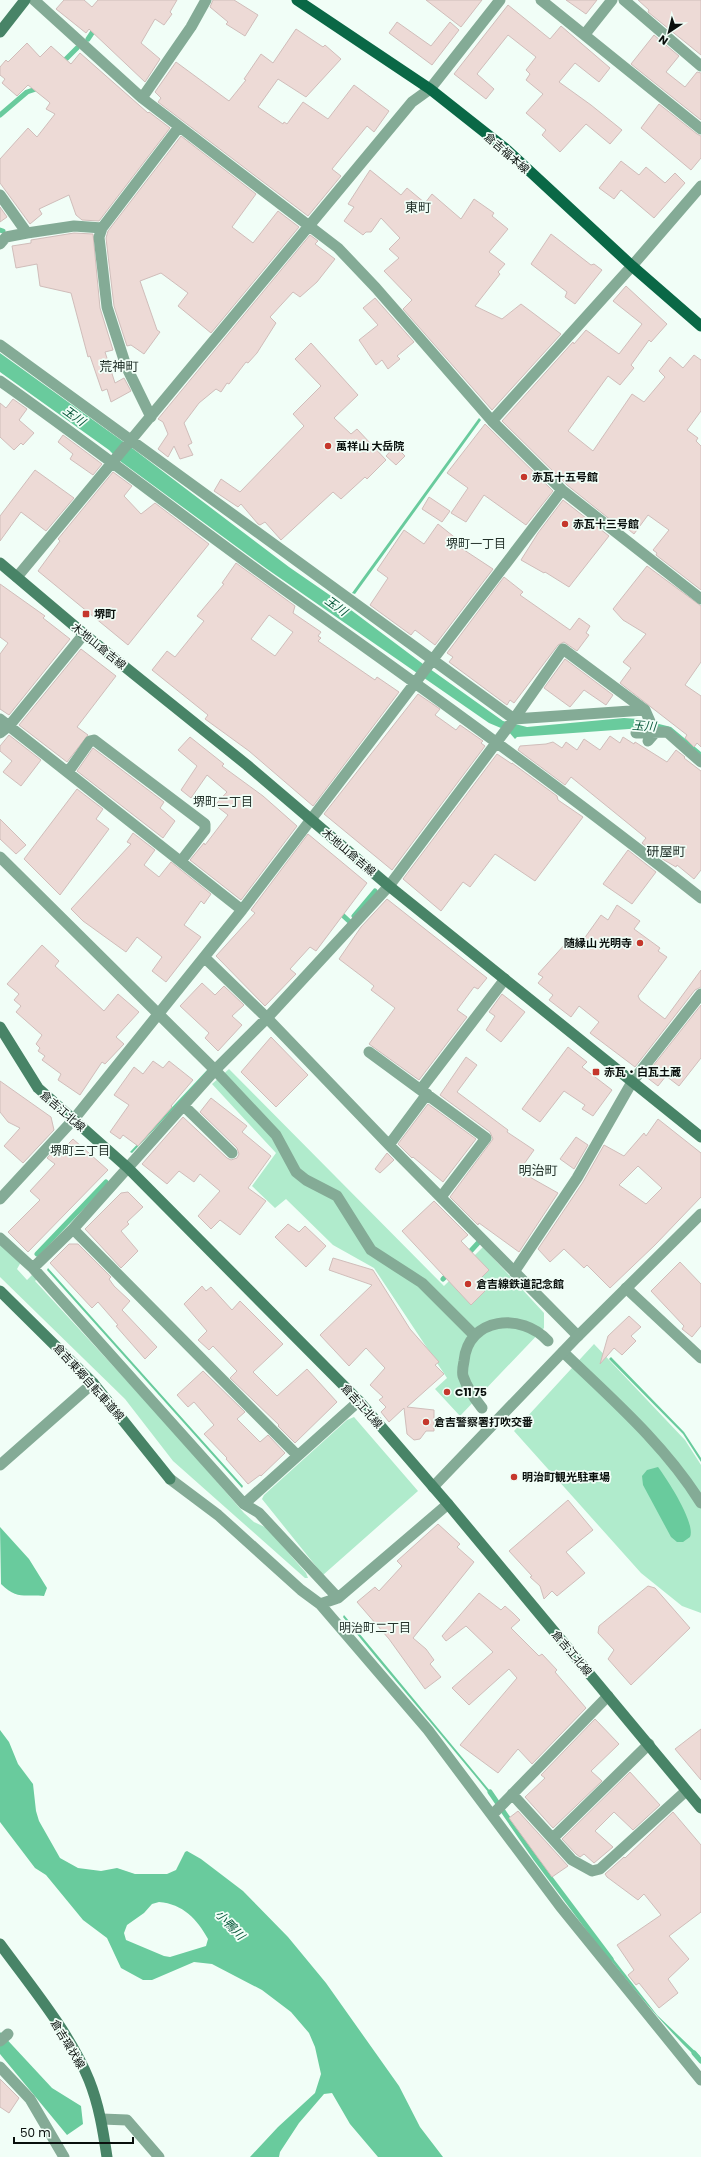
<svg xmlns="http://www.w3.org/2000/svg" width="701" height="2157" viewBox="0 0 701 2157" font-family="Poppins,'Noto Sans JP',sans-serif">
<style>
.green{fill:#b0ebcc}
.water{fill:#69cb9d;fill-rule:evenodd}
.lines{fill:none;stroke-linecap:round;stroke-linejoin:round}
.stream{stroke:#69cb9d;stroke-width:5}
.building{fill:#eddad6;stroke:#d0bdba;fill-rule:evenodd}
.pedestrian{stroke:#84ab96;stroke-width:11}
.minor{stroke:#84ab96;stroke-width:11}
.tertiary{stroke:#84ab96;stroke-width:11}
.secondary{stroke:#488467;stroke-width:11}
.primary{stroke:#0a6846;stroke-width:11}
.poi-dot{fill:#c5372c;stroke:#f1fef7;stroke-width:1.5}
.labels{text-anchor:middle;stroke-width:3.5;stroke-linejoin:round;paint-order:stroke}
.street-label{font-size:11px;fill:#090f0c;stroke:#f1fef7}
.poi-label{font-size:11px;font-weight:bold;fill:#090f0c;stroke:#f1fef7;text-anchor:start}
.water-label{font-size:12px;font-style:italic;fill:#09593c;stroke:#f1fef7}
.neighbourhood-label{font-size:12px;fill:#23312a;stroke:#f1fef7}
.quarter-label{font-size:13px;fill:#23312a;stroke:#f1fef7}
</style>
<rect width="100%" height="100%" fill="#f1fef7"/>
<path class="green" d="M229,1069L444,1286L483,1247L544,1313V1328L460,1416L435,1389L447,1378L374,1268L333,1245L286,1199L275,1208L252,1186L276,1153L212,1084Z
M0,1243L21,1262L17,1269L27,1280L32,1275L37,1279L35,1281L173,1431L244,1513L254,1522L267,1528L306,1573L308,1578H305L173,1461L125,1399L0,1277Z
M594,1344L685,1440L701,1465V1613L682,1606L641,1573L514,1431Z
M354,1417L418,1491L323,1575L262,1499L264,1495L347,1420Z"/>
<path class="water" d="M0,353L132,448L289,567L347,607L423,664L503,721L527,727L624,718L639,719L671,727L701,752V756L668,729L643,728L517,737L515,739L508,731L489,723L267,569L120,461L109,450L0,372Z
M479,418L481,420L355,594L352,593Z
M208,1069L209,1071L132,1153L130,1152Z
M48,1268L243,1486L242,1488L47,1270Z
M611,1357L684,1432L701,1458V1462L683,1434L609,1359Z
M658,1467C667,1479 696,1523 690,1537L683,1542H677L671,1537L643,1485L642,1476L647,1470Z
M0,1527L29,1559L47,1588L44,1596C24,1594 17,1600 1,1584Z
M344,1615L495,1797L493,1798C444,1737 392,1678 343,1617Z
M0,1730L9,1742L18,1764L33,1784L36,1811L39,1821L60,1858L78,1868L101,1871L117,1868L135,1874H167L176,1870L185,1852L187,1851L201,1859L243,1891L288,1937L326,1983L399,2086L420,2127L443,2157H378L350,2124L332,2093L324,2094L299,2123L280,2152L279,2157H250L278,2127L315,2093L321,2074L315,2047L309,2033L291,2012L262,1990L212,1964L194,1962L152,1980H143L121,1968L107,1938L83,1920L46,1875L35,1868L0,1822ZM159,1902C183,1904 197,1919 208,1939L206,1946L170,1957L164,1956L126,1940L124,1933L127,1925L144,1913L152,1904Z
M608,1952L657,2015L700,2056L696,2057C663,2025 634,1990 606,1954Z
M0,2032L52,2088L81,2106L83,2124L67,2135L0,2054Z"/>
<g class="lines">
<path class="stream" d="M88,39L96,27
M62,63L77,48
M0,115L27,92L39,88
M0,230L3,231
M338,911L350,922
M354,916L375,891
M37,1254L106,1182
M467,1255L478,1243
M443,1279L450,1272
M490,1792L536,1859L611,1959
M694,2053L701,2061"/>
</g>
<path class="building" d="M64,0H84L92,7L98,0H177L170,12L172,14L164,25L155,19L141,43L160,59L145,82L89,29L86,33L56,9Z
M213,0H234L258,15L245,36L226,24L228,22L210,7Z
M426,0H482L461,27Z
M566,0H597L586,14Z
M638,0H701V55L648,12L649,10Z
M508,5L550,39L561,26L610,68L599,82L575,63L559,82L591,105L622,130L610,144L586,124L560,152L542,135L546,130L526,113L543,94L526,80L530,74L526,70L536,57L508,35L477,74L494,89L486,99L454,74Z
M397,22L431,46L450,22L459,30L432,65L389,33Z
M296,29L323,47L325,45L341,59L306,97L278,79L258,107L283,124L284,122L287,124L303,102L328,119L354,85L389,111L374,132L367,126L354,142L332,169L341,176L308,216L158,102L161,98L155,92L176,62L229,101L246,80L244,79L261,54L273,63Z
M654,35L679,56L666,72L685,87L697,72L701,73V120L631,64Z
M27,43L40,57L51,46L71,64L80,53L148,113L149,112L170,128L99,221L82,220L76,215L69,195L39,209L42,214L30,224L0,183V159L28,128L37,137L55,114L46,109L50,103L48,101L28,85L17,96L2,83L5,79L0,75V67L6,60L8,62Z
M659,104L697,134L701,136V158L691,170L641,128Z
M181,136L256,194L232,227L253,243L278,211L299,227L211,333L178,306L188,293L161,273L140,281L157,330L160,332L144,354L131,345L127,346L114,306L106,238L108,231Z
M621,161L639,175L646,167L665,183L675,173L685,183L654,218L621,190L614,199L599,188Z
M370,170L401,195L407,188L425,203L432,194L461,219L474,199L494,213L492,216L508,229L489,252L505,264L498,272L500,274L475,306L502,319L521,304L561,334L492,410L403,309L412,300L384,271L399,258L389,249L400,238L381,218L371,232H366L363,235L344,221L354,207L348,204Z
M0,207L7,217L0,222Z
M74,233L93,234L100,308L113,350L105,352L115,383L124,378L131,391L111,402L107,389L102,391L90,356L88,357L71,293L40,286L37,264L16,268L12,246L31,243V240Z
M551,234L591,265L594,264L602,270L575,304L565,297L567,292L531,264Z
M310,235L318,241L315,244L335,259L317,282L300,297L293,292L270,317L276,323L257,353L248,363L246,362L229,384L227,383L221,392L216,389L199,403L184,423L192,443L188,445L193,455L180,459L174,446L168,457L158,449L168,434L163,422L158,419Z
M626,286L667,324L651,342L649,340L631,365L634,368L620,385L608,376L568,431L593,451L632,394L644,402L665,377L659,371L670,357L683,368L694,355L701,360V411L687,430L698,438L696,441L701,446V590L656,555L657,553L653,550L669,530L648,515L634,534L619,522L617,525L567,485L502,421L573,342L574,344L586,330L619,354L642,324L613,301Z
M375,298L414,342L397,356L400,359L388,369L382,360L376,365L359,340L378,325L363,308Z
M311,343L358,395L334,418L351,434L357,429L386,460L367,479L365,477L341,499L333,492L281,540L265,522L260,525L258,524L241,504L238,507L214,491L221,479L240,492L304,426L293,414L321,386L295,359Z
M13,399L27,409L19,420L34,433L23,445L21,443L14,450L0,437V403L6,408Z
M485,424L553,491L526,525L484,495L466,522L451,513L468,488L447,473Z
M63,435L102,464L93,475L70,459L73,454L58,442Z
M395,446L405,456L396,465L386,456Z
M35,470L74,498L46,531L21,512L0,541V516Z
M113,472L132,486L124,496L141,514L155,503L209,544L128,645L38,571L60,541L58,539Z
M429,497L450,511L442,522L422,509Z
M563,500L609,536L569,587L545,572L544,573L521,560L538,533Z
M438,524L458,540L455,544L493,569L435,645L415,630L411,635L370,605L388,578L377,570L404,530L424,544Z
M236,563L295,606L293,613L321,632L318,636L321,638L318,641L375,680L377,677L399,692L313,806L249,751L205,719L208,715L152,670L167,651L175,657L204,621L197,616L224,584L222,583ZM269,615L293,632L275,656L251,639Z
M647,566L701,606V662L685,685L701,696V747L697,743L694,747L685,738L687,735L620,683L631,668L623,662L646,634L623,620L613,609Z
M504,577L523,592L520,595L570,630L579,618L590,626L586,633L589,635L577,651L564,642L558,645L514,703L510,700L507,705L449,662L453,657L447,653Z
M0,584L45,616L43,618L70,639L9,715L0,709V654L8,643L0,637Z
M81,649L116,676L77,727L88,735L67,762L19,725Z
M565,659L613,695L606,705L584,690L570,707L544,688Z
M418,694L440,709L435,715L456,730L460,725L483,741L481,743L485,746L392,870L324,814Z
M9,735L41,760L21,786L3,772L12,761L0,751V746Z
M610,736L620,743L623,737L634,744L635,742L667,762L676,750L685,757L684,758L701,771V870L694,879L677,865L676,867L664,860L642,843L646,838L571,777L565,785L518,750L520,746L546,744L553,742L562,748L566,742L577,750L584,739L600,750Z
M190,737L224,764L222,766L263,796L297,826L241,900L190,860L204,843L205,845L228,815L215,805L227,792L207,775L191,798L181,790L197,766L178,750Z
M93,748L164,802L160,808L175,821L163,838L77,771Z
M497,754L512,764V763L557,796L558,800L583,817L535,881L495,854L470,887L463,882L441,911L403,879Z
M77,789L103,809L96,819L109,829L60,895L24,859Z
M0,819L26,845L16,854L0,839Z
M133,833L155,850L144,865L159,877L171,862L211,894L204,904L201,901L184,925L201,937L166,982L152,971L162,957L137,937L126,952L83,921L71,909L131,844L127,842Z
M308,834L367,883L316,951L310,947L290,969L296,974L265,1006L216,956L255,913L251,910Z
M628,850L656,872L632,904L603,884Z
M387,899L487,978L478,989L474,987L457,1010L467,1017L419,1080L369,1044L395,1008L371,990L374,986L368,981L339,959L361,927Z
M617,905L640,921L634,929L660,948L658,951L667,957L638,996L640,1000L665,1019L701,970V987L695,990L635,1067L590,1033L599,1022L579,1006L571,1017L549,1000L553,995L538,983L543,977L538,974L566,943L576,950L601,915L608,920Z
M42,945L59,961L55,966L104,1011L118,994L139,1012L116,1037L124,1044L105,1064L102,1062L80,1095L58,1080L61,1074L42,1060L45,1056L38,1051L40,1048L36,1044L42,1035L16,1012L21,1006L14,1000L19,994L7,984Z
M202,983L215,995L224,986L244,1005L232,1016L242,1025L218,1051L205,1038L209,1033L180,1006Z
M502,994L525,1012L501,1042L486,1030L495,1016L489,1012Z
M701,1005V1058L679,1086L666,1076L658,1086L645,1076Z
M271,1037L308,1075L276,1107L241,1072Z
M568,1047L587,1062L582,1067L612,1090L593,1116L582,1109L585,1105L564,1091L540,1122L522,1109Z
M466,1057L477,1065L457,1092L508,1130L507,1132L534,1150L519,1171L558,1193L519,1252L479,1223L478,1225L450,1197L493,1139L490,1132L440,1095Z
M153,1061L163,1068L169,1061L193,1080L171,1106L172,1107L138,1146L123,1135L120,1139L110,1132L129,1105L114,1095L134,1067L143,1074Z
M0,1081L51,1117L54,1130L23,1163L4,1146L20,1128L8,1122L0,1112Z
M211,1098L247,1126L242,1132L271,1156L248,1188L266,1201L240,1235L220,1220L211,1229L198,1216L220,1191L200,1174L194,1182L179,1171L167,1184L142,1164L183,1117L227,1158L231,1160L237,1158L239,1154L237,1148L200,1112Z
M428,1104L476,1139L443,1182L413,1157L412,1158L398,1144Z
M658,1119L701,1153V1197L655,1245L610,1288L587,1265L584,1268L564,1249L550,1262L538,1249L583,1182L604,1145L624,1156L644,1133L646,1136ZM638,1166L662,1188L646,1204L619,1185Z
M576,1137L588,1145L574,1169L560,1159Z
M73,1139L108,1170L28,1252L8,1232L40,1200L30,1191L55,1164L47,1158L59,1145L61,1151Z
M387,1153L394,1160L380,1173L375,1169Z
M128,1192L143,1207L127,1222L129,1224L121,1231L138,1251L121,1268L85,1229L121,1193Z
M434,1201L468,1235L461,1241L489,1270L477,1282L485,1291L471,1305L402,1231Z
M288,1224L299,1232L305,1226L326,1246L306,1267L275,1237Z
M69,1244H78L111,1277L109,1279L114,1286L130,1301L122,1310L157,1347L145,1359L116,1326L118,1325L98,1302L92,1308L50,1263Z
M333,1258L373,1270L410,1329L439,1362L435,1365L444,1374L407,1407L434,1410V1431H426L420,1439L414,1440L407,1434L404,1408L389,1422L381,1412L386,1407L379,1400L383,1397L370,1385L385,1368L366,1348L349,1366L320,1335L372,1285L329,1270Z
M680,1262L701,1284V1326L692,1337L682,1329L684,1326L651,1291Z
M202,1286L206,1291L211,1287L232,1310L240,1301L283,1344L253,1372L277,1396L307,1369L337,1402L295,1443L278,1426L279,1425L230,1378L237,1371L213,1346L209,1350L198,1340L207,1331L184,1304Z
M629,1316L641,1327L631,1336L636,1341L622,1355L614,1348L600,1364L608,1336Z
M203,1371L245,1412L237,1419L260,1442L268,1435L285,1453L261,1476L260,1475L248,1484L226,1459L227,1458L204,1434L214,1425L194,1402L188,1407L177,1395Z
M568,1500L593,1530L566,1552L585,1573L557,1596L552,1591L544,1599L540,1586L530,1577L532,1576L509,1551Z
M438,1524L460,1544L457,1547L474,1562L413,1638L426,1649L434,1660L430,1664L441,1677L425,1689L389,1639L357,1602L375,1587L379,1591L402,1566L397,1561Z
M648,1586L655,1588L690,1628L631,1685L608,1659L614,1650L598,1633L599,1626Z
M479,1593L501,1610L505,1606L514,1614L520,1620L511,1628L539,1656L542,1654L557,1670L555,1672L586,1708L532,1764L518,1749L498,1773L460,1745L517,1678L509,1669L469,1705L452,1688L493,1652L466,1626L446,1641L442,1636Z
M595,1719L619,1744L591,1771L602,1781L553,1828L525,1797L545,1778L541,1775Z
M701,1729V1780L675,1749Z
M630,1772L660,1805L633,1830L614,1812L595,1831L613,1847L594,1863L584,1854L580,1857L576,1854L562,1839Z
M518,1811L568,1866L552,1877L509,1818Z
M673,1812L701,1845V1912L669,1936L689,1959L668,1979L678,1993L659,2008L639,1983L636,1985L628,1975L634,1970L617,1945L661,1915L644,1894L638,1900L607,1877L605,1874L624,1857L625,1858Z
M0,2079L19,2098L9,2113L0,2107Z"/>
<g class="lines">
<path class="pedestrian" d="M0,857L215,1070L276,1135L296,1172L306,1180L337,1196L371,1250L422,1283L474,1335
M563,1352C612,1399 665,1445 701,1503
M482,1408C474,1398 467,1388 463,1376C462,1372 463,1366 464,1361C468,1317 522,1312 548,1341"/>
<path class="minor" d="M34,0L142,98L338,248L376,288L492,421L562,490L701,599
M541,0L701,129
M624,0L701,66
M585,34L612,0
M142,98L191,27L206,0
M0,195L27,233
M0,244L6,237L27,233L74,226L102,228
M0,345L514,719L645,710
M0,381C98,450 192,524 289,593C429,692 567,792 701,898
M151,417L126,366L107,307L99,237L102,228L179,127
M492,421L632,266L701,186
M17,577L412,102L430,89L500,0
M0,719L242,910
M0,733L9,726L84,634
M636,733L667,732L701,762
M68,772L90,741L94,740L205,824V830L181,861
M204,957L267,1018L389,1145L578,1336
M369,1052L486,1138L441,1197
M421,1089L505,979
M184,1106L232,1153
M389,1145L427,1094
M0,1199L74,1119L242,910L562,490
M73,1229L297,1455
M0,1238L33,1268L244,1504L259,1513L338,1598L320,1604
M33,1268L73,1229L215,1070L267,1018L389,886L514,719L563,649L645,710L655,733L648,741
M514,1272L577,1178L632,1082L701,994
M626,1288L701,1358
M0,1465L93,1383
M170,1479L218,1515L301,1590L320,1604L428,1730L560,1906L701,2080
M244,1504L359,1401
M338,1598L448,1504
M512,1794L572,1860L592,1871L600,1869L686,1791
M492,1815L608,1696
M553,1838L649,1744
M0,2041L8,2034
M0,2067L30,2099L64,2157
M102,2119L127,2120L159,2157"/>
<path class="tertiary" d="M433,1487L578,1336L701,1214"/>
<path class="secondary" d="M0,32L25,0
M0,563L84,634L247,765L389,886L701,1137
M0,1027L38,1088L128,1168L359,1401L448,1504L701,1808
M0,1291L93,1383L170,1479
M0,1944C30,1985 70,2033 89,2080C99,2105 103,2130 107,2157"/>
<path class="primary" d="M297,0L430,89L507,150L632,266L701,326"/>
</g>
<g class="poi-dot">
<circle cx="328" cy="446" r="4"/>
<circle cx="524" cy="477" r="4"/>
<circle cx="565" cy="524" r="4"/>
<rect x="82" y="610" width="8" height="8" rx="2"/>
<circle cx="640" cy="943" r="4"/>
<rect x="592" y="1068" width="8" height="8" rx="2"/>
<circle cx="468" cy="1284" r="4"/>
<circle cx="447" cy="1392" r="4"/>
<circle cx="426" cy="1422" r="4"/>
<circle cx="514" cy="1477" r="4"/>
</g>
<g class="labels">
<g class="street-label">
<text transform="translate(507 153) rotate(41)" y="4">倉吉福本線</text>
<text transform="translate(99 646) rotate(39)" y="4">木地山倉吉線</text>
<text transform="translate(349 852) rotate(40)" y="4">木地山倉吉線</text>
<text transform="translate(63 1111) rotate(41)" y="4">倉吉江北線</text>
<text transform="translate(89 1382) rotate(48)" y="4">倉吉東郷自転車道線</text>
<text transform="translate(362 1406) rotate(48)" y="4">倉吉江北線</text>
<text transform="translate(572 1653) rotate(50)" y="4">倉吉江北線</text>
<text transform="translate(68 2044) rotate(59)" y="4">倉吉環状線</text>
</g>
<g class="poi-label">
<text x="336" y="450">萬祥山 大岳院</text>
<text x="532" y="481">赤瓦十五号館</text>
<text x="573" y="528">赤瓦十三号館</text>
<text x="94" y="618">堺町</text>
<text x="632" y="947" text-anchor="end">随縁山 光明寺</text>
<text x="604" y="1076">赤瓦・白瓦土蔵</text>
<text x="476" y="1288">倉吉線鉄道記念館</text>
<text x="455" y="1396">C11 75</text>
<text x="434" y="1426">倉吉警察署打吹交番</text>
<text x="522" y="1481">明治町観光駐車場</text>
</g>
<g class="water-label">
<text transform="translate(74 416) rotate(36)" y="4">玉川</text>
<text transform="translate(336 606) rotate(36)" y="4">玉川</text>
<text transform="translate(644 726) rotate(4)" y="4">玉川</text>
<text transform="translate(230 1925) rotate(46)" y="4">小鴨川</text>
</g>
<g class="neighbourhood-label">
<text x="476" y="548">堺町一丁目</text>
<text x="223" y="806">堺町二丁目</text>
<text x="80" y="1155">堺町三丁目</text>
<text x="375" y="1632">明治町二丁目</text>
</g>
<g class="quarter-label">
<text x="418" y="212">東町</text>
<text x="119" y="371">荒神町</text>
<text x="666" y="856">研屋町</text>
<text x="538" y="1175">明治町</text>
</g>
</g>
<g transform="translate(669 32) rotate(215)" stroke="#f1fef7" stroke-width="3" paint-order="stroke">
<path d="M0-3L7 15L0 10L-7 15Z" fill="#090f0c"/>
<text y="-6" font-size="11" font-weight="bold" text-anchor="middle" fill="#090f0c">N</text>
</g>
<path d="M14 2137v6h119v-6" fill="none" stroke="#090f0c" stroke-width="2"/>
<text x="20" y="2137" font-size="12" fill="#090f0c" stroke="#f1fef7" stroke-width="3" paint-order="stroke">50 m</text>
</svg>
